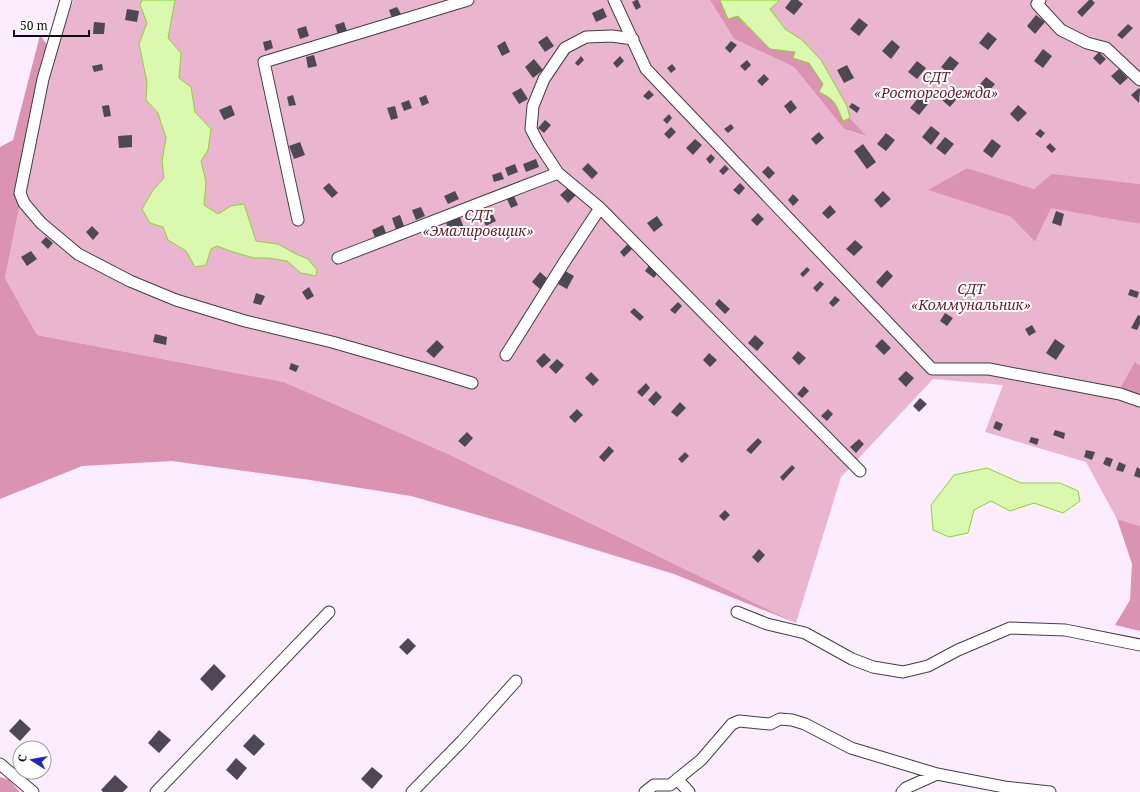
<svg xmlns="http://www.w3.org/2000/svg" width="1140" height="792" viewBox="0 0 1140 792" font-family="'Noto Serif',serif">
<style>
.green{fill:#eab5cf}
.forest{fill:#db93b2}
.water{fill:#dbf8af;stroke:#8fd134}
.building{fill:#4e4855}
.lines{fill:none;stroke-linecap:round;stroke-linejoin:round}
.minor-casing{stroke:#3f3f3f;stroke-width:13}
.minor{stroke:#fff;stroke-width:11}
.labels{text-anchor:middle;stroke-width:4;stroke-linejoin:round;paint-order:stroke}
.park-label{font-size:14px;font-style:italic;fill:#661b29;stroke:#fff}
</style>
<rect width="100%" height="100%" fill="#fcecff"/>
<path class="green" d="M74,0H710L734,39L794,67L844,129L865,136L850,118L847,106L802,40L785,29L769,9L779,1L778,0H1140V184L1052,175L1034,189L967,168L929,190L1011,217L1035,242L1051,207L1140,224V365L1135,362L1140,404V526L1117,519L1086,462L985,432L1003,385L933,379L841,477L796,623L446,453L284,382L37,335L5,278L51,50Z"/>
<path class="forest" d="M710,0H720L728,18L738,16L748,27L795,52L793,58L809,63L823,84L820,92C836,100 836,104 843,121L850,118L866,136L844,129L794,67L734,39Z
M40,35L51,50L5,278L37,335L284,382L446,453L796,623L674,574L541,533L411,496L310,480L172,461L82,466L0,499V147L13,140Z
M967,168L1034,189L1052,174L1140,184V224L1051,208L1035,242L1011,217L928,190Z
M1135,362L1140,365V404L1117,394Z
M1117,519L1140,526V631L1115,625L1130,600L1132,564Z
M0,777L9,780L20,792H0Z"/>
<path class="water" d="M142,0H175L168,38L181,53L179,78L191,87L195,112L211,129L208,150L201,161L206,182L204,205L218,214L231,206L244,204L256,241L278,244L296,254L308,259L317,270L316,276L301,273L287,261L268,258H254L233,252L217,246L211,249L206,265L195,267L186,251L168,240L163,227L150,223L142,209L153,190L164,178L162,161L166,138L158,113L146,100L147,82L139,44L147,23L140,5Z
M720,0H778L779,1L770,9L785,29L802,40L821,60L847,106L850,118L843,121C836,104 836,100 819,92L823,84L809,63L793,58L795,52L770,49L738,16L728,19Z
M987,468L1021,483H1060L1078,491L1080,501L1063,513L1034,503L1010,511L991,501L974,510L968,533L949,537L933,530L931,505L954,475Z"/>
<path class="building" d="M636,0H638L641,7L636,10L632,2Z
M791,0H798L803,4L794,15L785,8Z
M1089,0H1092L1095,3L1082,17L1077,12Z
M397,7L401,14L392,18L389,10Z
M603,8L607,17L596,22L592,13Z
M127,9L139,11L137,22L125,20Z
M1036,15L1045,22L1035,34L1027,26Z
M859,18L868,25L859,36L850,29Z
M94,22L105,23L104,34H93Z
M344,22L347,31L338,35L335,25Z
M1128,24L1133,28L1122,39L1117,35Z
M306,26L309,36L300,39L297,29Z
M988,32L997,39L988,50L979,43Z
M547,36L554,46L545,52L538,42Z
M271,40L273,48L265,51L263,42Z
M892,40L900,47L891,59L882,51Z
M505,41L510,52L502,56L497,46Z
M731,41L737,45L730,53L725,48Z
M1043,49L1052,56L1043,68L1034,61Z
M1099,52L1106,59L1100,65L1093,58Z
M314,55L317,66L308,68L306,57Z
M581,56L584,60L578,66L575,63Z
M620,56L624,61L617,68L613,63Z
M950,56L959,63L950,74L941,67Z
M534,59L543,70L533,78L525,67Z
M747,60L751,65L745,71L740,66Z
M917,61L926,68L917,79L908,72Z
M102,64L103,70L94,72L92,66Z
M672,64L676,69L671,73L667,68Z
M847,65L854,78L844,83L837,70Z
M1119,69L1128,78L1120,85L1111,76Z
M764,74L769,79L762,86L757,81Z
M986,77L995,84L986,95L977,88Z
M521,88L528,99L519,104L512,93Z
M951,88L960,95L950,107L942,100Z
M1139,88L1140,90L1139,103L1131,95Z
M649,90L654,95L648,100L643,96Z
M293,95L296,105L289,106L287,97Z
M426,95L429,103L422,106L419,98Z
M919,97L928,104L919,115L910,108Z
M409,100L412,108L404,111L401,103Z
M791,100L797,108L790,114L784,106Z
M852,103L860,108L857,113L849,107Z
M109,105L111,116L104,117L102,106Z
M231,105L235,115L224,120L219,110Z
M1018,105L1027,113L1018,122L1010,114Z
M395,106L398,118L391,120L387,108Z
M669,114L672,118L667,124L663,120Z
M545,120L551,125L544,133L538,128Z
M731,124L734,128L728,133L724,129Z
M931,126L940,133L931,145L922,137Z
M671,127L676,132L669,139L664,134Z
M1040,129L1045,133L1041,138L1035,134Z
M819,132L824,138L816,145L811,139Z
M886,133L895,140L886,151L877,144Z
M132,135V147L119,148L118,136Z
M945,137L954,144L945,155L936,148Z
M695,139L702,145L693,155L686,148Z
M992,139L1001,146L992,158L983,151Z
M300,142L305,155L294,159L289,146Z
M1050,143L1056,149L1052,153L1046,147Z
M863,144L876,162L867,169L854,151Z
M711,154L715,158L710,164L706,159Z
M536,159L539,167L526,172L523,164Z
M588,163L598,173L592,179L582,169Z
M515,164L518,172L508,176L505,168Z
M725,165L729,169L723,175L719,171Z
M768,166L775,173L769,179L762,172Z
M501,172L504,179L494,182L492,175Z
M329,183L338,193L332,198L323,188Z
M740,183L745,188L739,195L733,190Z
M570,186L577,194L568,203L560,195Z
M455,191L459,199L448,204L444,196Z
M883,191L891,199L881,208L874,200Z
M793,194L799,200L793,206L788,200Z
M514,196L518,205L511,208L507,199Z
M830,205L836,212L828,219L822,213Z
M421,207L425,216L416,220L412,210Z
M1056,211L1064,214L1061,226L1052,223Z
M492,213L496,221L486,226L482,218Z
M758,213L764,219L757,226L751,220Z
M400,215L404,226L396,230L392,218Z
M657,216L663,225L654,232L647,223Z
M460,217L465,231L452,237L446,223Z
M383,225L387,236L376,240L372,230Z
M92,226L99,233L93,240L86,232Z
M46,237L53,243L48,249L41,242Z
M855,240L863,247L854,256L846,249Z
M628,244L632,249L624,257L620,252Z
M31,251L37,259L27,266L21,257Z
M650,264L659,271L654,278L645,271Z
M807,267L810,270L803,277L800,274Z
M887,270L893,276L882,288L876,282Z
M565,271L574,276L567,289L558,284Z
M540,272L549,280L541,290L532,282Z
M820,281L824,284L817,292L813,288Z
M309,287L314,296L307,300L302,292Z
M1130,289L1139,292L1137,298L1128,295Z
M256,293L265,296L261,305L253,303Z
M835,296L840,300L833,307L829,303Z
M719,299L730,309L725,314L715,304Z
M678,302L682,306L675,314L670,310Z
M634,308L644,317L640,321L630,312Z
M945,313L953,318L947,326L940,321Z
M1138,315L1140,316V324L1137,330L1131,328Z
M1032,325L1036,332L1029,336L1025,329Z
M155,334L167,337L166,345L153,342Z
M755,335L764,343L757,351L748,343Z
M882,339L891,348L884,355L875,346Z
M1055,339L1065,346L1056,360L1046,353Z
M437,340L444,347L434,358L426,351Z
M798,351L806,358L799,365L792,358Z
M544,353L551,360L542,368L536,361Z
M709,353L717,360L710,367L703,360Z
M557,359L564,365L556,374L549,367Z
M291,363L299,366L296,372L289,369Z
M906,371L914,378L906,387L898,379Z
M591,372L599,380L593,386L585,378Z
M646,383L650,388L642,397L637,392Z
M804,386L809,391L802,398L797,394Z
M656,391L662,397L654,406L648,400Z
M920,398L927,404L919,412L913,406Z
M680,402L686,408L677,417L671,412Z
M577,409L583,415L575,423L569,417Z
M828,409L833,414L827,421L821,416Z
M996,421L1003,424L1000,431L993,428Z
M1055,430L1065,433L1064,439L1053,435Z
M467,432L473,438L465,447L458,441Z
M1031,437L1039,439L1037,445L1029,442Z
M758,438L762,442L751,454L746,450Z
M859,439L864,444L856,453L850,447Z
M609,446L614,451L604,462L599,457Z
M1086,450L1095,452L1092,460L1084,457Z
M685,452L689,456L682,463L678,459Z
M1106,457L1113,459L1110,467L1103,464Z
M1119,462L1126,465L1123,472L1116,470Z
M792,465L795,468L783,481L780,477Z
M1137,467L1140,469V478L1134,476Z
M725,510L730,515L724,521L719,516Z
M759,549L765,555L758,563L752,557Z
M408,638L416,646L407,655L399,647Z
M214,664L226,676L212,691L200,679Z
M20,719L31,729L20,741L9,731Z
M159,730L171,740L159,753L148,743Z
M254,734L265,744L254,756L243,746Z
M236,758L247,768L237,780L226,770Z
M372,767L383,776L372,789L361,779Z
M115,775L128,787L123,792H103L101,790Z"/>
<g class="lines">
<defs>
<path id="minor" d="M66,0L43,79L20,193L24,203L41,223L78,254L130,281L176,300L245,321L332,342L433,371L472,383
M614,0L646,69L932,369H989L1120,394L1140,401
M1040,0L1037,4L1061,30L1087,43L1106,48L1140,80
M633,39L612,36L586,37L565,48L544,79L533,106L531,129L539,144L558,173L600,208L860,471
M298,220L264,62L468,0
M338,258L558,173
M506,355L565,261L600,208
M737,612L767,624L805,633L852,659L873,667L903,672L928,666L958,650L1010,628L1065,630L1140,645
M0,764L33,792
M677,779L689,792
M156,792L329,612
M412,792L462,741L516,681
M645,792L654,785H670L701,760L732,724L739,721L770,724L780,719L792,720L805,724L851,748L937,774L1004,787L1050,792
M902,792L906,788L937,774"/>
</defs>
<use href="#minor" class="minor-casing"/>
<use href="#minor" class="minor"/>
</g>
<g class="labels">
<g class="park-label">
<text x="936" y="82">СДТ<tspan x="936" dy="16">«Росторгодежда»</tspan></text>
<text x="478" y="220">СДТ<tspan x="478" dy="16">«Эмалировщик»</tspan></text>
<text x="971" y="294">СДТ<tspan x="971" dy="16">«Коммунальник»</tspan></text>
</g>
</g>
<g transform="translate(32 760) rotate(281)"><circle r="19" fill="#ffffff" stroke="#9e9e9e"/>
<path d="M0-3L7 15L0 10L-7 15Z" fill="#2125c0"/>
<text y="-6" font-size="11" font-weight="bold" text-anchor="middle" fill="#0c0c0c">С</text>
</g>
<path d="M14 30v6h75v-6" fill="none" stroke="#0c0c0c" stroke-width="2"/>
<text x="20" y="30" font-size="12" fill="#0c0c0c" stroke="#ffffff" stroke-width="3" paint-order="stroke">50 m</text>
</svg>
